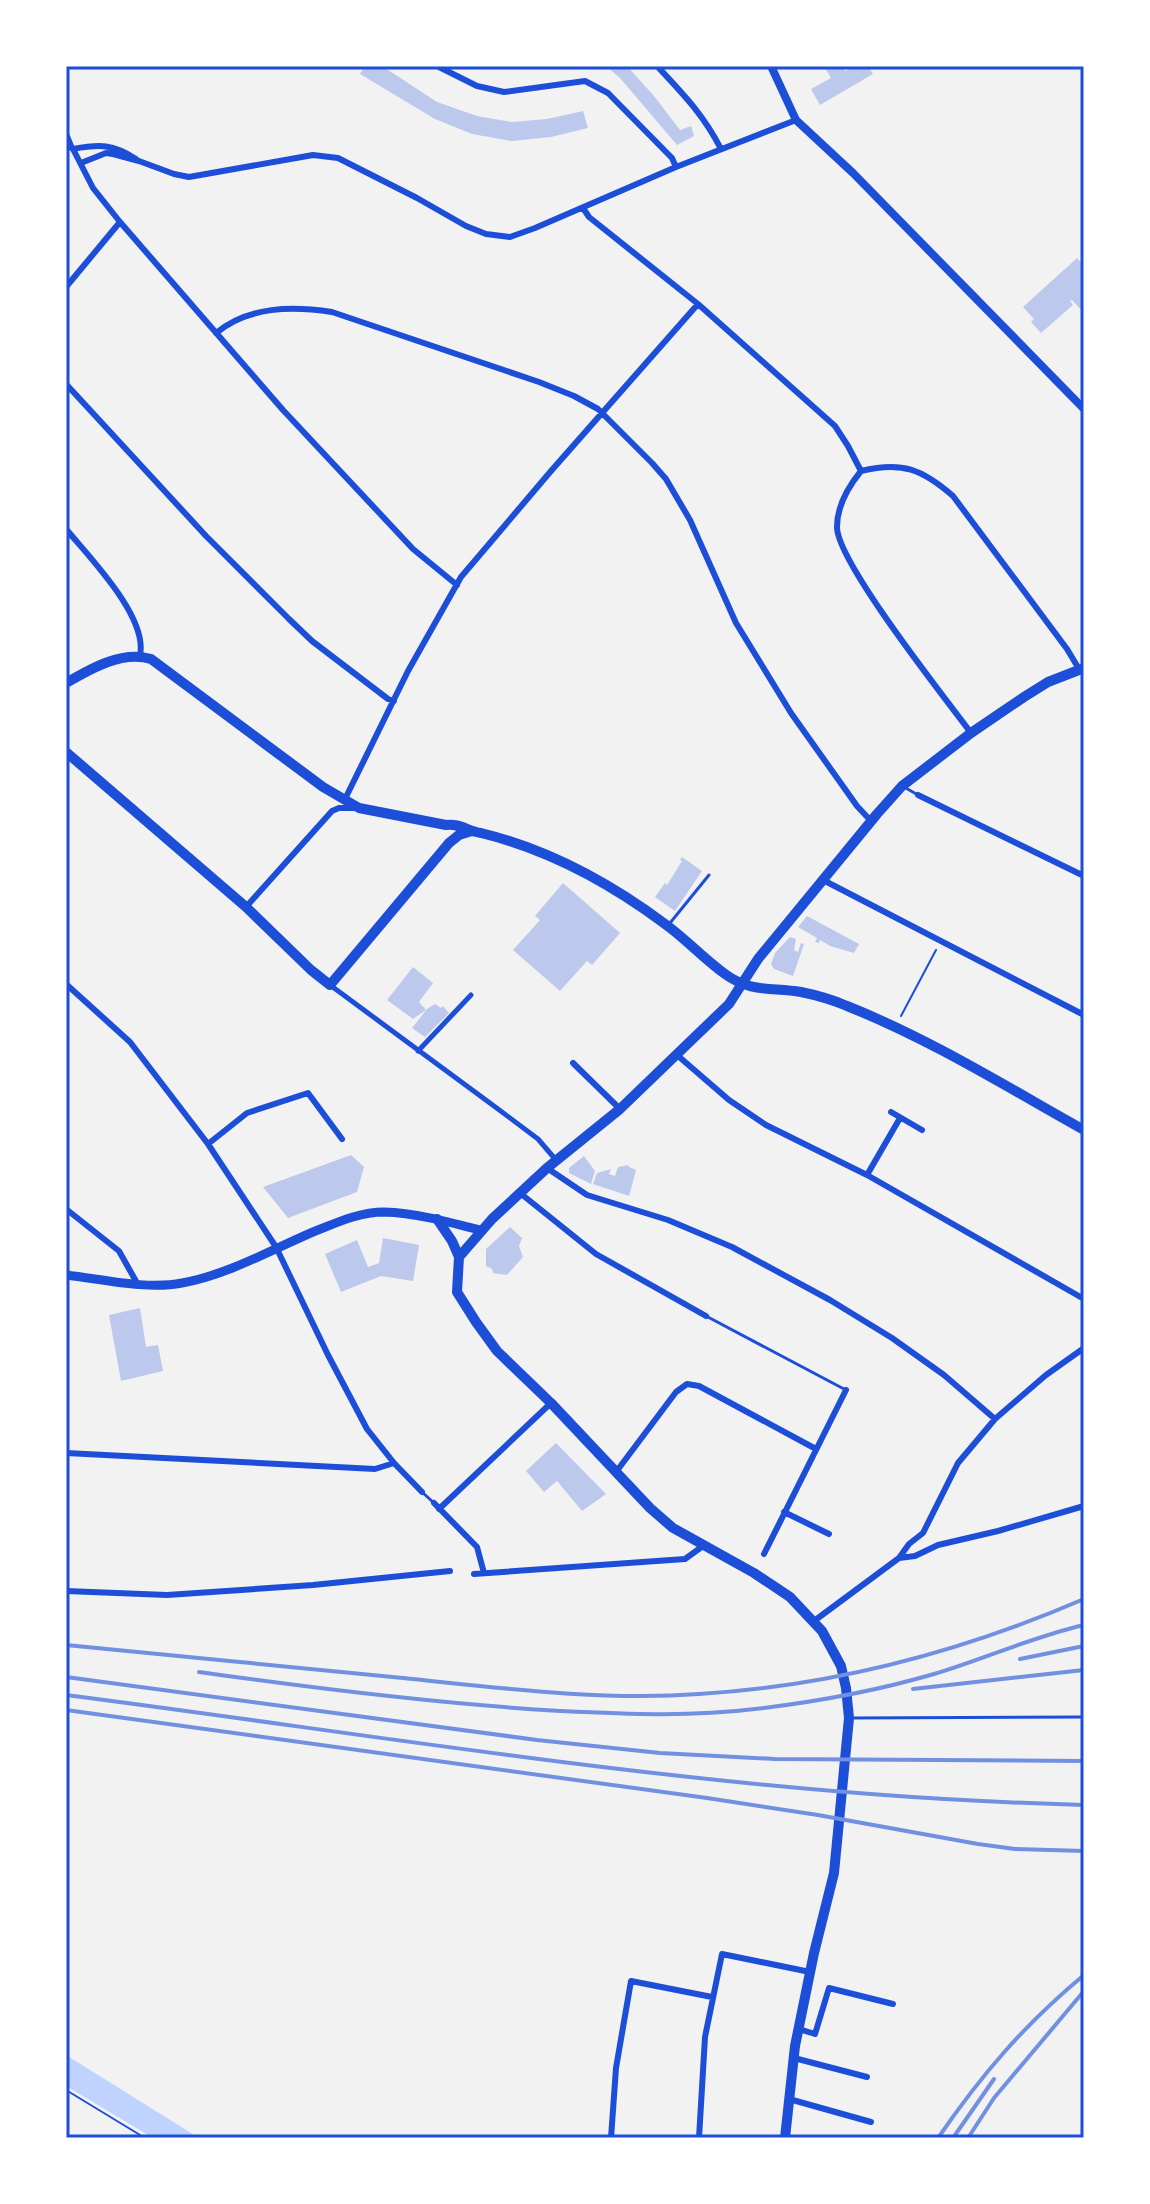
<svg xmlns="http://www.w3.org/2000/svg" width="1150" height="2204" viewBox="0 0 1150 2204" font-family="Helvetica,sans-serif">
<style>
.water{fill:#bfd3fe}
.building{fill:#bdc9ec}
.lines{fill:none;stroke-linecap:round;stroke-linejoin:round}
.path{stroke:#1d4ed8;stroke-width:2}
.service{stroke:#1d4ed8;stroke-width:3}
.pedestrian{stroke:#1d4ed8;stroke-width:5}
.minor{stroke:#1d4ed8;stroke-width:6}
.tertiary{stroke:#1d4ed8;stroke-width:8}
.secondary{stroke:#1d4ed8;stroke-width:9}
.primary{stroke:#1d4ed8;stroke-width:10}
.rail{stroke:#7290e2;stroke-width:4}
.neatline{fill:none;stroke:#1d4ed8;stroke-width:3}
</style>
<rect width="100%" height="100%" fill="#f2f2f2"/>
<path class="water" d="M66,2055L199,2138H153L66,2086Z"/>
<path class="building" d="M365,66H382L437,102L477,116L512,122L547,119L583,111L588,128L551,137L512,141L472,134L435,119L360,74Z
M606,66H627L654,96L680,130L691,126L694,136L677,145L620,78Z
M824,66H842L845,71L852,68L851,66H868L873,74L820,105L811,89L831,78Z
M1077,258L1084,266V313L1072,300L1070,301L1073,305L1041,333L1031,322L1034,319L1023,307Z
M682,857L702,871L675,911L655,897L665,883L667,885L682,861L680,860Z
M563,883L620,933L592,965L587,961L560,991L513,950L540,920L535,916Z
M807,916L859,944L854,953L830,946L820,940L819,943L815,942L817,938L798,927Z
M790,937L796,939L794,950L798,952L801,943L804,944L793,976L774,969L771,964L775,953Z
M413,967L433,983L419,1002L426,1010L413,1019L387,1000Z
M435,1004L441,1008L443,1006L449,1013L425,1037L412,1028L427,1009Z
M351,1155L364,1167L357,1192L288,1218L263,1187Z
M584,1156L595,1171L591,1184L569,1173V1168Z
M628,1165L629,1167L636,1170L629,1196L593,1184L597,1173L611,1169L609,1174L615,1176L618,1167Z
M510,1227L522,1238L519,1246L523,1257L507,1275L493,1273L492,1269L486,1266V1249Z
M383,1238L419,1245L413,1281L381,1276L341,1292L325,1254L357,1240L368,1267L379,1263Z
M140,1308L146,1347L158,1345L163,1371L121,1381L109,1315Z
M556,1443L606,1494L582,1511L557,1481L544,1492L526,1471Z"/>
<g class="lines">
<path class="path" d="M901,1016L936,950
M66,2090L145,2138"/>
<path class="service" d="M904,787L918,795
M670,923L709,875
M706,1316L844,1389
M422,1492L434,1503
M852,1718L1084,1717"/>
<path class="pedestrian" d="M330,985L498,1109L538,1139L556,1160
M418,1051L471,995"/>
<path class="minor" d="M437,66L477,86L504,92L585,81L608,93L672,158L676,167
M657,66C683,94 703,114 721,149
M66,134L71,146
M66,145L73,149L93,188L120,222L283,410L413,549L457,585
M73,149C100,144 113,144 136,159
M81,163L106,153L113,154L139,161L174,174L189,177L313,155L338,158L417,198L466,226L486,234L510,237L535,228L676,167L796,120
M583,208L589,217L698,304L835,426L848,446L861,471
M66,287L120,222
M216,333C249,306 292,306 332,312L539,382L574,396L598,409L652,463L666,479L690,520L736,623L791,713L857,806L871,821
M66,384L206,536L289,619L312,641L388,699L394,701
M861,471C902,461 922,469 953,496L1067,649L1079,669
M861,471C848,487 837,506 837,527C837,562 945,698 971,733
M66,529C90,558 148,617 140,655
M918,795L1084,876
M345,799L408,671L461,577L551,471L698,304
M823,880L1084,1015
M246,907L332,811L339,808H355
M66,984L130,1042L208,1144L276,1247L328,1355L367,1429L394,1463L422,1492
M677,1055L729,1100L766,1125L867,1175L1084,1299
M573,1063L620,1109
M891,1112L922,1130
M208,1144L247,1113L308,1093L342,1139
M547,1168L587,1195L668,1220L732,1247L830,1300L892,1338L944,1375L995,1419
M867,1175L900,1118
M520,1193L596,1254L706,1316
M66,1209L119,1251L137,1283
M66,1453L375,1469L394,1463
M616,1472L676,1392L687,1384L699,1386L816,1449
M434,1503L477,1547L484,1573
M439,1509L551,1403
M784,1512L829,1534
M764,1554L846,1390
M899,1558L909,1544L923,1533L958,1463L995,1419L1046,1375L1084,1348
M474,1574L685,1559L703,1546
M66,1591L167,1595L313,1585L450,1571
M814,1621L899,1558L915,1556L938,1545L998,1531L1084,1506
M799,2029L815,2034L829,1988L893,2004
M794,2058L867,2077
M789,2099L871,2122
M611,2138L616,2068L631,1981L712,1997
M699,2138L705,2037L722,1954L810,1972"/>
<path class="tertiary" d="M771,66L796,120L853,173L1084,409"/>
<path class="secondary" d="M66,1275C102,1279 146,1290 182,1283C227,1275 271,1250 313,1232C336,1223 359,1212 384,1212C416,1213 449,1222 480,1230"/>
<path class="primary" d="M66,683C90,669 122,650 151,659L323,787L359,808L446,825C459,823 468,831 481,833C547,849 610,883 665,924C686,939 704,959 725,974C751,993 772,987 801,992C816,995 833,1000 847,1006C930,1039 1007,1087 1084,1130
M66,752L246,907L311,970L330,985L449,843L459,835L472,831
M437,1219L452,1241L459,1257
M785,2138L795,2046L814,1953L834,1873L849,1718L846,1688L841,1666L822,1631L790,1597L754,1573L673,1528L650,1508L551,1403L497,1351L476,1322L457,1292L459,1257L492,1219L547,1168L620,1109L729,1004L758,959L877,814L902,786L971,733L1024,697L1048,682L1084,668"/>
<path class="rail" d="M66,1645C178,1656 291,1667 403,1678C501,1688 600,1701 699,1694C833,1686 961,1652 1084,1599
M1020,1659L1084,1646
M199,1672C319,1689 440,1704 561,1711C625,1714 691,1717 755,1709C815,1702 876,1691 934,1674C984,1659 1032,1637 1084,1625
M66,1677L537,1740L660,1753L775,1759L1084,1761
M913,1689L1084,1670
M66,1695C338,1730 610,1775 884,1795C951,1800 1017,1803 1084,1805
M66,1710L707,1798L818,1815L978,1844L1015,1849L1084,1851
M938,2138C982,2074 1024,2025 1084,1975
M953,2138L994,2079
M968,2138L994,2098L1084,1991"/>
</g>
<rect width="1150" height="2204" fill="none" stroke="#ffffff" stroke-width="136"/>
<rect x="68" y="68" width="1014" height="2068" class="neatline"/>
</svg>
